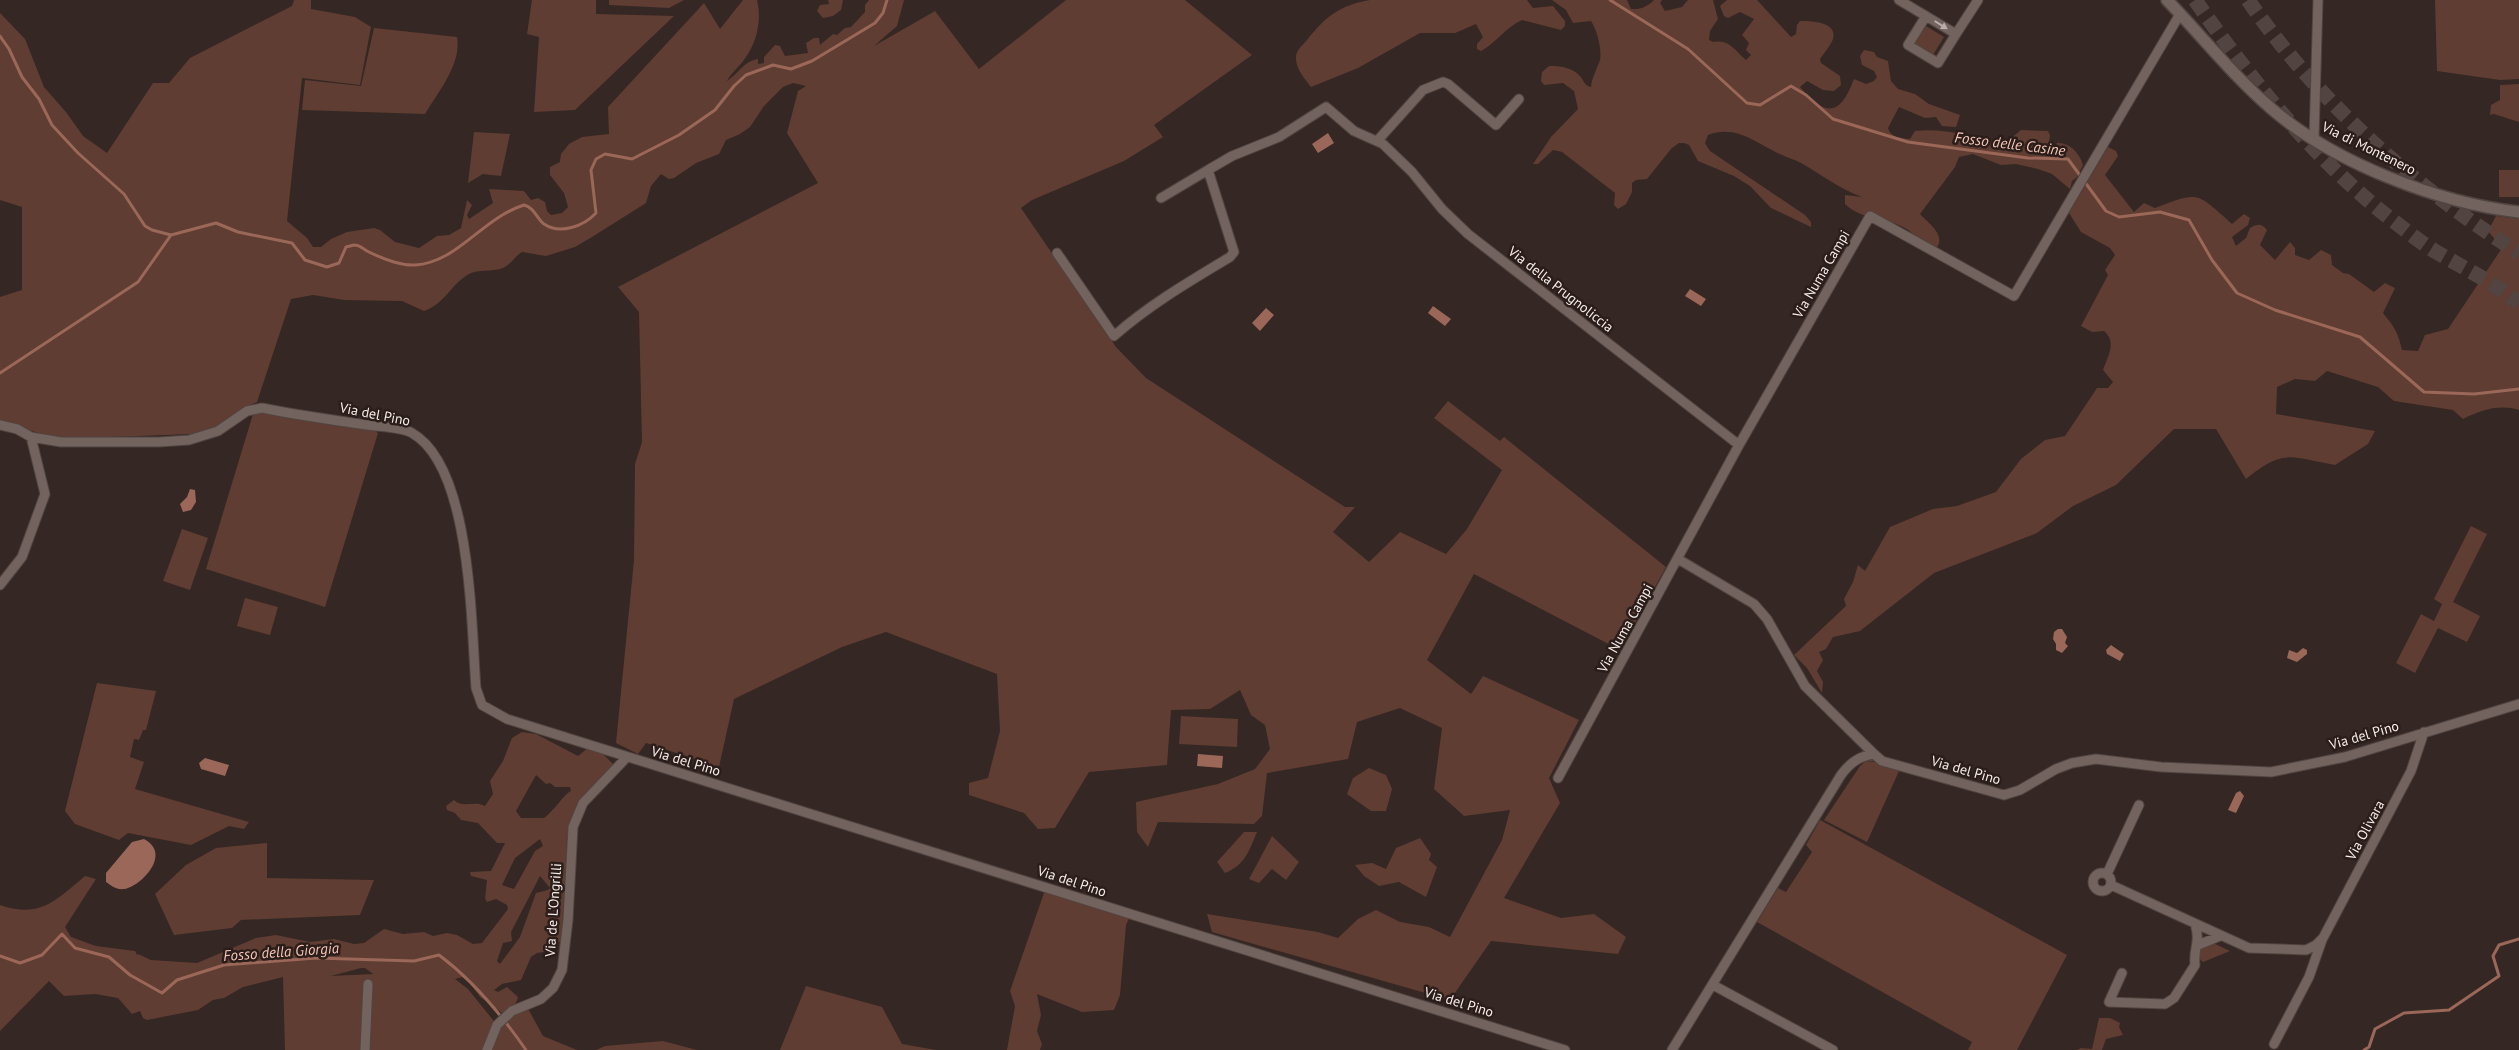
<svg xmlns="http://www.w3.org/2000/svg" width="2519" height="1050" viewBox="0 0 2519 1050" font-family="'PT Sans',sans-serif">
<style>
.green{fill:#5f3d33;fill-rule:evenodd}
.water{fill:#9a6758}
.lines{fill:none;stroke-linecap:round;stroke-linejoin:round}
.stream{stroke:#9a6758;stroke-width:3}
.trunk-tunnel{stroke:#524541;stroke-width:15;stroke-dasharray:15 8;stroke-linecap:butt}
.minor-casing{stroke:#514541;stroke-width:11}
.tertiary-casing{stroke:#514541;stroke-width:14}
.minor{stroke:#73635e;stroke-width:9}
.tertiary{stroke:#73635e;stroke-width:11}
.oneway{fill:#bbaeaa}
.labels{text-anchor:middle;stroke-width:5;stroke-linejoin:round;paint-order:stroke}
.street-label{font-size:14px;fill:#f6ece9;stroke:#2b1e1a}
.water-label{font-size:15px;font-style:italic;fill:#f6c5b7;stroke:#2b1e1a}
</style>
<rect width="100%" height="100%" fill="#352723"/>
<path class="green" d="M294,0H311V9L355,17L371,27L360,85L302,78L287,221L307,238L313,247H321L331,239L347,232L374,228L380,230L395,242L419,248L437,236L449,235L461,228L467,200L472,205L467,215L469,219L493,203L489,189L524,191L531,200L538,198L545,202L547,211L551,215L562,213L568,207L564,193L550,175V167L560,162L561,154L569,144L582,137L609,134L608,107L704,3L720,29L743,0H757C762,20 757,43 744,60C739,67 731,73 727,81C738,74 744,61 758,59V64L764,63V57L775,45L780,46L785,56L808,53L806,43L814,38H819L820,45L833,34L837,35L845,28L851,27L865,12V5L869,0H904L897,26L874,46L935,11L979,69L1066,0H1185L1252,55L1154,125L1163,137L1124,161L1032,200L1021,208L1116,347L1146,378L1345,507H1355L1333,532L1369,562L1400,532L1446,554L1467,529L1502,470L1434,418L1448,401L1500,441L1504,437L1666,567L1620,650L1474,574L1427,660L1471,694L1483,676L1579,720L1549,778L1560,803L1504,898L1561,918L1594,914L1626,937L1618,954L1491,941L1450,1000L1212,932L1207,914L1318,932L1338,938L1358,919L1376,910L1400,922L1429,927L1450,937L1502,840L1510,810L1464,816L1434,789L1442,728L1400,708L1357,722L1348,759L1267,773L1262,816L1254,824L1158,822L1148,847L1137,832L1136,802L1218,784L1255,769L1270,749L1265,725L1251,715L1240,690L1210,709L1171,710L1167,765L1089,772L1055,828L1038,829L1024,813L969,795V783L988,778L1000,731L997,674L886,632L842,647L734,699L719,767L646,743L638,754L616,743L634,560L635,464L642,442L639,312L618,287L818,183L787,133L798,91L806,86L793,83L783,87L764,106L750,127L740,134L726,140L719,154L696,163L674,178L669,179L661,174L651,186L646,203L592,237L575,247L546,256L522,252C514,257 509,267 500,269C490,272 479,269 469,274C451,284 445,304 424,311L402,301L344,300L313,295L291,299L257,402L245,407L212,431L191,434L60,439L0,422V297L22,290V207L0,200V13L25,39L44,87L66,112L83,136L107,153L153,83H169L190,58L292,6Z
M532,0H596V14L674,16L575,110L534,112L539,37L527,34Z
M609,0H684L669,8L609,5Z
M828,0H843L841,10L833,16L823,18L817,11L820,5L829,4Z
M1370,0H1527L1533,8L1553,6L1565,21V26L1561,30L1522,20C1506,27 1496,43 1481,51L1477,49V44L1483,37L1476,24L1455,33H1420L1358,68L1311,87C1304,78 1295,68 1296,56C1297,49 1303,45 1307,40C1325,17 1340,5 1370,0Z
M1552,0H1627L1631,9C1641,10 1648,6 1654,0H1662L1660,3L1665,11L1682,7L1688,0H1713L1718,19L1710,31L1709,40L1713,42C1730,39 1734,50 1746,60L1751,55L1746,50L1749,43L1742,35L1754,19L1740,12L1728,18L1724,16L1720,6L1727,0H1757L1791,37L1796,34L1797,25L1800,21C1809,21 1838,21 1833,39C1831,45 1824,53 1820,59L1821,63L1840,76L1841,85L1834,91L1823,90L1807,81L1800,87C1826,116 1839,118 1854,79L1866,84L1874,81L1877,77L1874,71L1862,65L1860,56L1864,50L1874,52L1877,57L1888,61L1891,81L1898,89L1915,94L1929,104L1960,115L1956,127L1942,126L1936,117L1925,118L1899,107L1888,128C1891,138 1901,138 1910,139L1915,131C1943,128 1973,136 2000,144H2004L2021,130L2048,131L2050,135L2048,151L2052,153L2057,143C2070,142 2080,154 2083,165L2077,177L2072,181L2070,189L2052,174L2038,169L2016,164L2001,165L1973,154L1959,157L1955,167L1920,214C1928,223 1947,235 1936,249C1917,245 1919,235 1903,227C1884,217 1863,221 1845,204V195L1862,197C1840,189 1822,175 1801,163C1794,159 1787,158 1780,154C1756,143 1736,124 1708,135L1705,143L1710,151L1805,215L1811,222V227L1771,208L1750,186L1734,176L1698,161L1689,145L1684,143H1679L1671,149L1647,179L1636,180L1632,183V192L1626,204L1618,209L1614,205L1615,193L1562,152L1553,150L1538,164H1533L1551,137L1578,109L1574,91L1563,83L1544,85L1541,81L1542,72L1549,66C1560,66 1572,67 1580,76C1584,81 1584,85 1591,87C1592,77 1597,69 1600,60C1602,49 1597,30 1591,21L1573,23L1566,10Z
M2435,0H2519V79L2500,80L2437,71Z
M1926,26L1944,37L1933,55L1914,44Z
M374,28L457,37C462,64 438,92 425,114L302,110L305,80L361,86Z
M2519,84V122L2494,114L2490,115L2491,105L2500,100V85Z
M474,132L510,134L501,176L483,174L468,183Z
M2108,147L2116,151L2118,156L2105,175L2134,212L2144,203L2155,208C2200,191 2196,192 2232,224L2244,214L2250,218L2248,225L2232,237L2236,246L2246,238L2250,228C2258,224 2261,223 2267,230L2260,245L2275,260L2290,242L2295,248V255L2309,260L2321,250L2331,255L2332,265L2343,273L2349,274L2374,292L2385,283L2395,288L2383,313C2395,328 2398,332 2402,350L2418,351L2425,335L2448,329L2502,248L2488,231L2496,216L2519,219V410C2499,404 2481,410 2463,419L2453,410L2394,401L2378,387L2327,371L2315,381L2295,379L2277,387L2276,414L2375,431L2368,444L2335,465C2291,458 2285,447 2246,479L2216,429H2174L2116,485L2073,506L2037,533L1934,573L1860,631L1833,637L1826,649L1819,652L1823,660L1817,671L1823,682L1822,693L1807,668L1794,655L1846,606L1844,599L1853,582L1858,565L1865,571L1890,527L1933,509L1957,506L1996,492L2021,459L2045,440L2065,436L2097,388H2108L2113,382L2103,370C2108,356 2117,342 2104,331L2092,332L2081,326L2108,275L2105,270L2115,255L2110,248L2081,232L2069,213Z
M2499,170H2519V197H2499Z
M259,411L373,430L378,433L325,607L206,569L253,414Z
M2471,526L2487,534L2453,602L2480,616L2467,642L2438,628L2415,673L2396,663L2421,614L2434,621L2442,604L2434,599Z
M182,529L208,538L190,590L163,581Z
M245,598L278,607L270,635L237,626Z
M97,683L156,691L146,730H143L139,740L134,739L130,757L144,762L135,789L249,822L244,829L229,826L191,845L128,833L119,840L75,824L65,811Z
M1181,716L1238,719L1237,747L1179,744Z
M522,732L536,734L578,756L589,747L603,754L614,765L567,836L565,915L561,940L550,951L537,953L531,957L521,980L502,984L494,990L498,992L507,987L518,997C516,1005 510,1012 502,1013L480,997L470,983L462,977L455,979L468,989L497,1025L526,1005L543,1036L577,1050H285L283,977L243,987L224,998L213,1000L198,1010L147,1020L143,1018L140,1011L132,1014L118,998L95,994L64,996L49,981L0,1031V905C40,919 56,900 85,876L96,879L65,927L71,937L96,946L135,951L137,955L138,954L151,960L197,963L256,938L276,935L310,942L334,939L354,944L364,943L384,929L403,934L424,932L433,936L447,933L457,935L473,944L482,943L508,909L507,905L496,899L487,902L485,898L487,880L471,876L470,872L491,871L505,843H497L478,823L461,820L455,813L447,810L446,806L454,800C464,809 474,800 485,806L493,794L490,781L503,761L512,738ZM536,775L546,784L550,783L555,787H570L571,791C565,793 554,811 544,818H521L516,811ZM540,839L543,846L535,851L514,889L502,885L515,858ZM540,876L550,888L548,890L536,893L520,937L500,964L497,961L503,943L512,941L511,932ZM361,968H365L373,974L331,976Z
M1866,761L1876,762L1899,771L1867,842L1824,820L1860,766Z
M1369,768L1386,775L1392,789L1386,811H1371L1347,794L1353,778Z
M1820,820L2067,955L2017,1050H1968L1972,1042L1757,922L1778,888L1786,892L1812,852L1806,845Z
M1244,832H1257C1249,851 1245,865 1225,873L1217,862Z
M1272,836L1299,862L1286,880L1272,869L1259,883L1249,879Z
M1420,838L1431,854L1429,860L1437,867L1426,897L1399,882L1379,886L1364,876L1355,865L1372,863L1386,869L1396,848Z
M267,843V878L374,880L360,915L241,920L232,928L174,935L155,894L186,865L216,848Z
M1045,890L1131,914L1126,925L1120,995L1114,1010L1082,1012L1037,994L1041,1015L1037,1031L1042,1044L1040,1050H1007L1015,1006L1010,991Z
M2213,943L2230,951L2203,962L2198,957C2197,946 2204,945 2213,943Z
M806,986L882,1007L902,1044L936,1050H780Z
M2099,1018H2110L2120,1023L2119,1027L2123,1035L2106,1039L2102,1050H2077L2081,1048L2092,1049Z
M663,1041L697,1050H596L605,1046Z"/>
<path class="water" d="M1328,133L1334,143L1318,153L1312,144Z
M1690,289L1706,299L1701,306L1685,296Z
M1433,306L1451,319L1445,326L1428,313Z
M1266,308L1274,315L1260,331L1252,323Z
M190,489L195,490L196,502L191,510L183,512L180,504L187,497Z
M2058,629H2062L2067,637L2065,643L2068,646L2062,653L2056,650V644L2053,639L2054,632Z
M2111,645L2124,654L2120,661L2107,654L2106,650Z
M2303,648L2307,650V654L2297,662L2287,658L2289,650L2297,653Z
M1198,754L1223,756L1222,768L1197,766Z
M205,758L229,765L225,776L201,769L199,763Z
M2240,791L2244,796L2236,813L2228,810L2236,793Z
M144,839C173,854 140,887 124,889C116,890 112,886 106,882V873L132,842Z"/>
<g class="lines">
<path class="stream" d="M1610,0L1688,49L1747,103L1760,105L1791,86L1806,95L1833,119L1908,142L2028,158L2068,159L2106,211L2119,217L2160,212L2189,220L2212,260L2237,293L2275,310L2360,337L2424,392L2474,394L2519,389
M0,36L9,49L22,77L39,99L52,125L78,153L124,194L145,226L152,230L171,235L216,223L238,232L292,243L305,260L327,267L339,263L346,247L354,245C360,245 362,248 367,251C381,258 399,266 415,265C457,263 482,218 524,205C535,208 536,218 544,224C560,235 584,226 596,213L591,170L596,159L605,154L632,159L679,135L715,110L734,86L746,75L773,65L791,69L812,61L875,23L883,13L887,0
M0,373L138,282L171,235
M0,956L20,963L42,955L62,934L75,948L109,957L130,975L162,993L177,980L224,965L316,958L414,961L439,955C474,981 501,1014 526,1050
M2364,1050L2369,1047L2375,1029L2404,1013L2449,1010L2499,976L2493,956L2499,945L2519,939"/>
<path class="trunk-tunnel" d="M2195,0C2251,80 2314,159 2392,220C2407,231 2422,244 2438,253C2466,269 2494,283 2519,303
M2248,0C2319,103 2413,186 2519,253"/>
<defs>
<path id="minor" d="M1899,0L1956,34L1978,0
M1926,16L1908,45L1938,63L1956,34
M2314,139L2318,0
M1378,140L1423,90L1443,82L1448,84L1496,125L1519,99
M1161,198L1208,170
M1057,253L1114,336C1149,305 1190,281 1230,257L1234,252L1208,170L1232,156L1279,137L1326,107L1354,131L1383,144L1412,172L1442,209L1468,234L1739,445
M0,425L17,429L31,437L61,442H159L189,440L218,431L247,411L262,408C297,415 332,420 367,425C381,427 401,427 412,433C472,467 471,626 476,688L482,705L507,719L1565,1050
M1678,559L1754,604L1767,619L1805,686L1874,754
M0,585L22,557L45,494L31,437
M1558,778L1739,445L1870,216L2014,296L2180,14
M2093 882a9 9 0 1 1 18 0a9 9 0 1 1-18 0Z
M2107,874L2139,805
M2111,885L2249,948L2306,950L2316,945L2323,938L2411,771L2424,732
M2198,945L2220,936
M2122,973L2109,1002L2165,1004L2174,998L2195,965C2193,948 2201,943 2195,924
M1713,985L1833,1050
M2274,1044L2309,977L2322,940
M365,1050L368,984
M487,1050L497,1025L512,1011L541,999L553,988L562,970L568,920L573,827L583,803L627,757
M1672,1050L1841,775C1850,763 1859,756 1874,754L1882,761L2004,795L2020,790L2056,769L2072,763L2096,759L2161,767L2271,772L2345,757L2519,704"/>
<path id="tertiary" d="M2167,0C2202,36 2234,77 2273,110C2335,163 2438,203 2519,212"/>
</defs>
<use href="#minor" class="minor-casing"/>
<use href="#tertiary" class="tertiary-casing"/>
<use href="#minor" class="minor"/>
<use href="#tertiary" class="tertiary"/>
</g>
<defs><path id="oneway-solid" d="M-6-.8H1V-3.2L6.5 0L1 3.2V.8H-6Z" transform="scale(1.25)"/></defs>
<use class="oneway" href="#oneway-solid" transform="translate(1941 25) rotate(32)"/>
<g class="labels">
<g class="street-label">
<text transform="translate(2369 148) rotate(26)" y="5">Via di Montenero</text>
<text transform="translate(1821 274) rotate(-60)" y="5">Via Numa Campi</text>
<text transform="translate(1561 289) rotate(38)" y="5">Via della Prugnoliccia</text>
<text transform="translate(375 414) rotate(11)" y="5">Via del Pino</text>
<text transform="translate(1625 628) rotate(-61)" y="5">Via Numa Campi</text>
<text transform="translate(2364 735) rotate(-16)" y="5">Via del Pino</text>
<text transform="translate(686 761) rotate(17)" y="5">Via del Pino</text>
<text transform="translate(1966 770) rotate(16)" y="5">Via del Pino</text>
<text transform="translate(2365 830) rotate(-62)" y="5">Via Olivara</text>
<text transform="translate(1072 881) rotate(18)" y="5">Via del Pino</text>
<text transform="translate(553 910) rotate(-86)" y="5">Via de L'Ongrilli</text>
<text transform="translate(1459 1002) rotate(17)" y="5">Via del Pino</text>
</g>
<g class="water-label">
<text transform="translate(2010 144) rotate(7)" y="5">Fosso delle Casine</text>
<text transform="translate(281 952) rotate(-4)" y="5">Fosso della Giorgia</text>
</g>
</g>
</svg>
